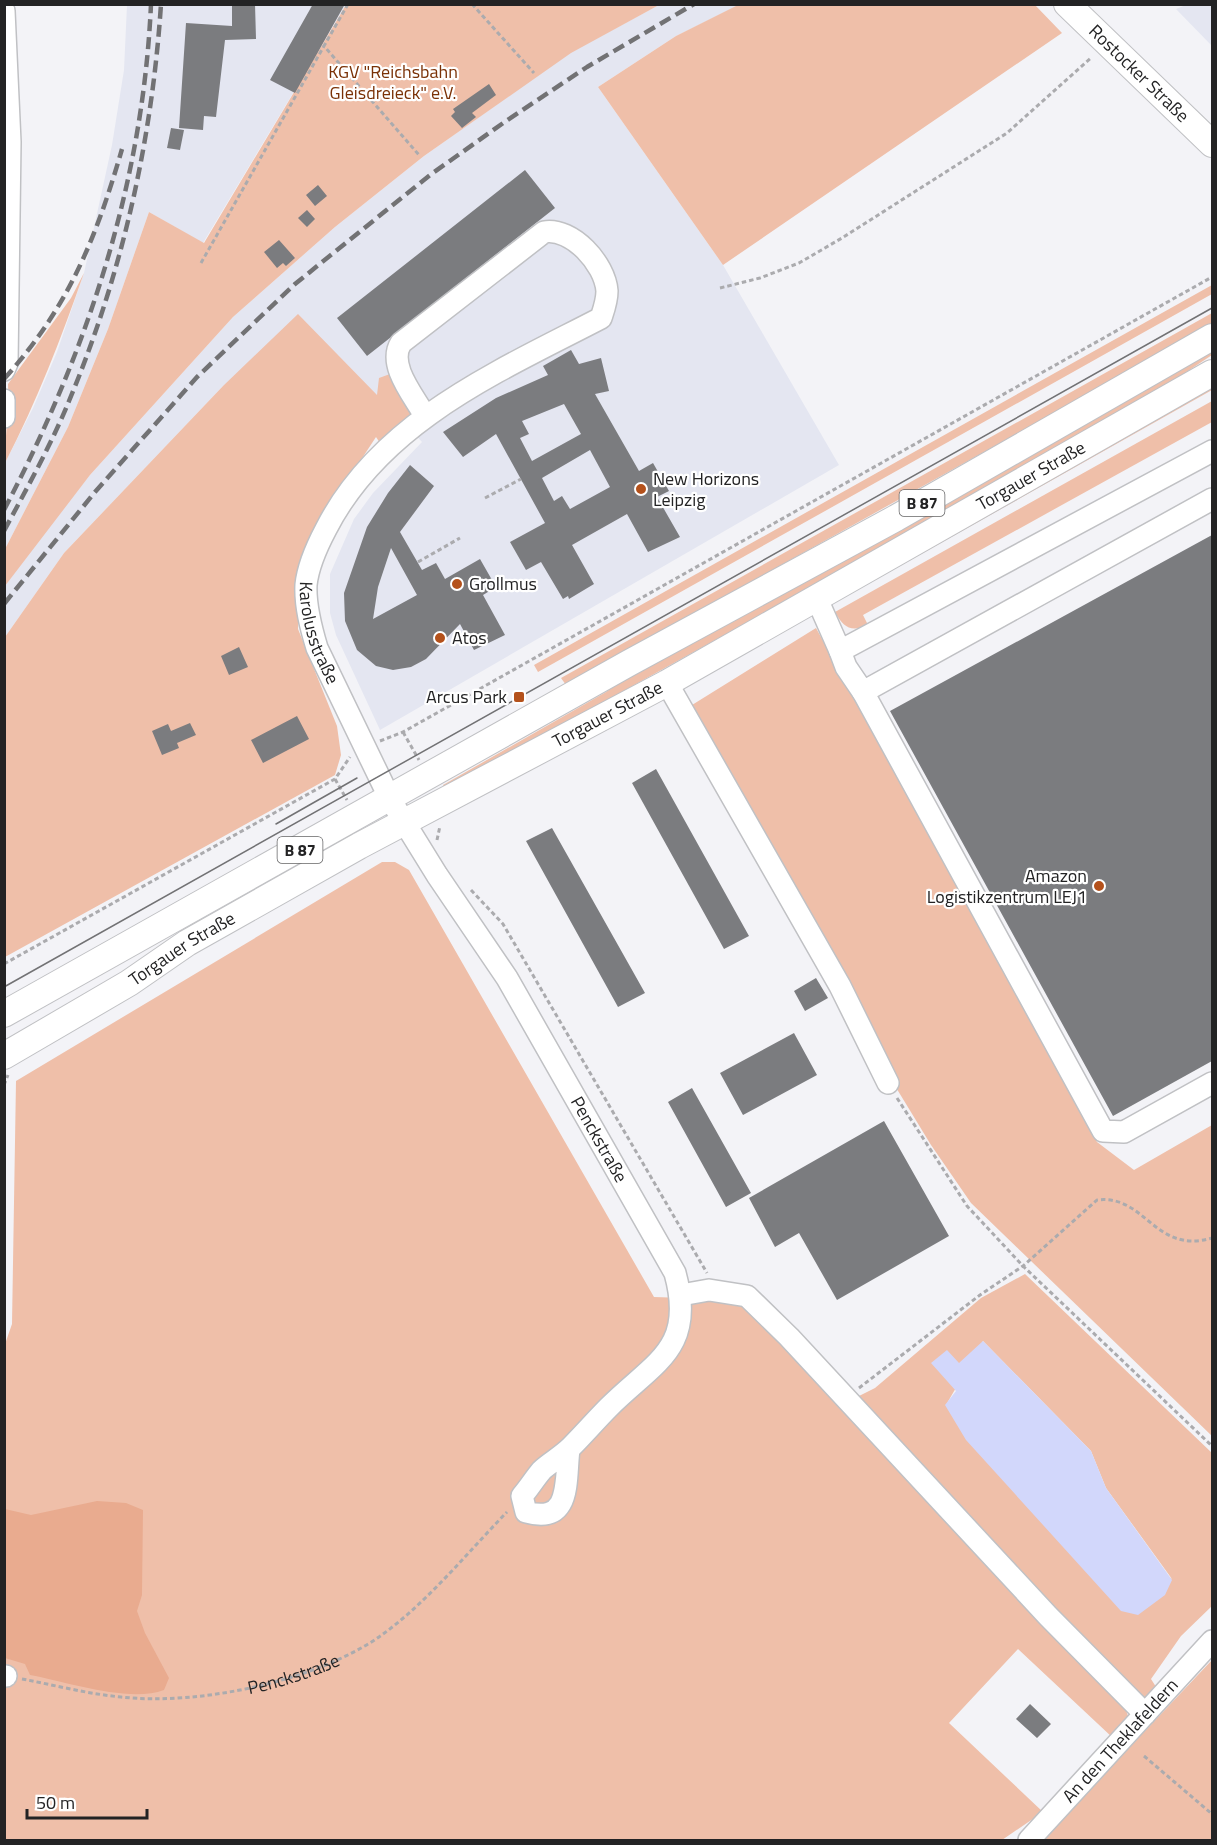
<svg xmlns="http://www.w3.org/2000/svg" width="1217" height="1845" viewBox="0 0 1217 1845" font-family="'Titillium Web',sans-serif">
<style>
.built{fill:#e4e6f1}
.green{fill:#efbfa9;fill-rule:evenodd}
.forest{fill:#e9ab8f}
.water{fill:#d2d7fb}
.building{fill:#7b7c7f;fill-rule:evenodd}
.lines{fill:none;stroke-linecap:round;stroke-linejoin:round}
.minor-casing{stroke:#c0c1c4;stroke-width:24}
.major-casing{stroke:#c0c1c4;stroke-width:28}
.path{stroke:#ababae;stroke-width:3;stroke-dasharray:4.5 3;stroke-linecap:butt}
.minor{stroke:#fff;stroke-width:21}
.major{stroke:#fff;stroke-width:26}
.tram{stroke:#727274;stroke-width:1.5}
.rail{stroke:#727274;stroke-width:4.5;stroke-dasharray:12 6;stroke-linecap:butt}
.poi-dot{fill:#b4511b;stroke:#fff;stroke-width:2}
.labels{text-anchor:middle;stroke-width:4.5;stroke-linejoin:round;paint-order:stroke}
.shield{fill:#fff;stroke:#656566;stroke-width:1.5}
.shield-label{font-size:16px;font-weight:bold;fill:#232324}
.park-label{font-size:18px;fill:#7a3106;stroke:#fff}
.street-label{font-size:18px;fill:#232324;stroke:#fff}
.poi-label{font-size:18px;fill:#232324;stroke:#fff;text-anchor:start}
</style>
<rect width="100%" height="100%" fill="#f3f3f7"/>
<path class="built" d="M127,5H346L203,243L149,212L108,329L68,427L5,549V463L33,408L57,352L84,273L112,145L124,70Z
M659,5H740L676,36L598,87L723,265L839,465L380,730L336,635L330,613V574L354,519L373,493L422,442L378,395L223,386L64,553L5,637V586L34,545L90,475L233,317L335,227L424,156L571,52Z
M1186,5H1212V46L1176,9Z"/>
<path class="green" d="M740,4L1035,5L1062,33L723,265L598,87L676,36Z
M346,5H659L571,53L424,156L335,227L233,317L90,475L5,586V549L68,427L108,329L149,212L204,243Z
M84,273C61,339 37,401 5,463C5,435 9,412 8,384L71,298Z
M1212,285V294L538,672L534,665Z
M1212,313V325L566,685L561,678Z
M298,314L377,395L379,378L390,374L396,376L405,389L412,415L380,443L376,437L332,504L299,585L298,629L337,726L341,755L335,775L5,957V637L64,553L223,386Z
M1212,345V355L1128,411L445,790L443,785L606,692L653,659Z
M1212,382V390L836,602Z
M1212,401V422L863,615L868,625C851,633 843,627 835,612Z
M816,628L1097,1142L1134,1170L1212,1125V1436L971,1203L931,1145L892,1081L692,705Z
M382,862H395L409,870L654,1297L746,1300L1123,1701L1129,1719L1113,1738L1018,1649L949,1723L1043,1812L1002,1840H5L4,1347L12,1324L16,1081Z
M1025,1274L1212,1453V1606L1181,1636L1151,1679L1158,1690L1145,1698L1125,1689L855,1398L875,1388L981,1298ZM983,1341L1091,1451L1106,1488L1172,1579L946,1405Z
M1212,1660V1840H1042Z"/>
<path class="forest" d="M97,1501L126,1503L143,1510L142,1595L137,1611L145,1633L169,1678L164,1690C129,1703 67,1682 30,1675L25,1664L5,1658V1509L31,1515Z"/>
<path class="water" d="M983,1341L1091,1451L1106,1488L1172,1580L1165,1595L1138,1615L1121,1611L966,1440L945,1405L956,1391L931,1363L947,1350L959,1363Z"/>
<path class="building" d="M232,4H255L256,39L225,40L216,117L204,116L203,130L179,128L186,23L232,26Z
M313,4H345L295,93L270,80Z
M489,84L496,95L472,113L476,117L462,128L451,116L455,112L453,109Z
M171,128L184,130L180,150L167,148Z
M525,170L555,208L367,356L337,318Z
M318,185L327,196L315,206L306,195Z
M307,210L315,219L307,227L298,218Z
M279,240L295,258L286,266L283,263L277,268L264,252Z
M571,350L579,364L601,358L609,391L595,394L639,471L653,463L669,491L657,497L680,537L648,552L627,514L572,545L594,584L569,599L568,596L563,599L541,562L526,570L510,542L545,523L496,434L463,457L443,432L496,398L548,375L543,366ZM564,404L581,434L532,461L520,438L529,434L522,421ZM590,450L610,487L570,509L562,496L554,501L542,478Z
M410,465L434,486L400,532L422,570L436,563L445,579L480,559L496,587L483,595L505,635L474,650L460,624L426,659L411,667L393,670L376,666L357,650L345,621L344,593L367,527L388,493ZM391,548L417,595L373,619L378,587Z
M1212,535V1061L1113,1116L890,711Z
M239,647L248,667L229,675L221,656Z
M297,716L309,739L263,763L251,740Z
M190,723L196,735L177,743L179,748L162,755L152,731L168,724L171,731Z
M656,769L749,936L724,949L632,783Z
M552,828L645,993L618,1007L526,841Z
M816,978L828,998L805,1011L794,991Z
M794,1033L817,1075L743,1115L720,1073Z
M692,1088L751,1193L726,1207L668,1102Z
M884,1121L949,1236L837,1300L799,1233L775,1247L749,1198Z
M1030,1704L1051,1724L1037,1738L1016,1719Z"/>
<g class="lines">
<defs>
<g id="minor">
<path d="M4,11L10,142L7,363L4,370"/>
<path d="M4,400V417"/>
<path id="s2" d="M425,416C414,396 387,365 401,343L544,232C572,227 605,264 607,291C607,301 604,309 601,318C499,371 381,421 326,529C317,546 308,565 306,585C305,606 311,628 317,648L390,799L437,875L507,978L675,1273C696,1349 654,1362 609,1407C596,1420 584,1434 571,1447C562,1456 551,1462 542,1470C535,1478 529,1488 522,1496L526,1512C572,1525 565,1481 569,1449"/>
<path d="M817,599L840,651L1212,451"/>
<path d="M840,651L846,667L863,692L1212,499"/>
<path d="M667,683L840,986L888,1083"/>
<path d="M863,692L1103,1131L1124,1132L1212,1083"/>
<path d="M681,1295L709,1290L747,1296L789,1337L1048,1616L1145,1714"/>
<path d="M4,1676H6"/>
<path id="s3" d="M1029,1840L1212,1641"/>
</g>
<g id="major">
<path id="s4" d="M1067,4L1212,144"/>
<path d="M4,1014L629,663L896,518L1212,337"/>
<path id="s5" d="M4,1056L129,983L187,943L359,846L667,683L1212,373"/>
</g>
</defs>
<use href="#minor" class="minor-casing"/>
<use href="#major" class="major-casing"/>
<g class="path">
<path d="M348,4L324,46L419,155"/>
<path d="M472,4L534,73"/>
<path d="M201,263L324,46"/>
<path d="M720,288L760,278L799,263L842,238L1007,133L1092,57"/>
<path d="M485,498L521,479"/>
<path d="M418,562L460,538"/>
<path d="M403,732L419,760"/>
<path d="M380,741L403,732L1212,277"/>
<path d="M335,779L347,800"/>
<path d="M437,840L440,826"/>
<path d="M471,890L503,924L707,1273"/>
<path d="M4,964L335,779L350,757"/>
<path d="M4,1085L8,1075"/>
<path d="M897,1098L967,1206L1023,1266L1212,1446"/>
<path d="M4,1165V1300"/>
<path d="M859,1388L980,1295L1023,1266L1097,1200C1146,1194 1154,1255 1212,1238"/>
<path id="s1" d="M22,1679C54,1685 88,1694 121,1697C198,1706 315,1681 379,1637C427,1603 466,1554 507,1512"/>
<path d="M1144,1756L1212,1814"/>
</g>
<use href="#minor" class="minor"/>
<use href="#major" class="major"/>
<path class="tram" d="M276,824L357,778
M4,987L1212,308"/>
<path class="rail" d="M4,379C68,308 96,239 122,149
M4,510C87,352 143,184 151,4
M4,531C27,488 51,445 69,401C122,274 152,141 161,4
M4,604L95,492L197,377L295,284L430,175L506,121L587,67L694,4"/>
</g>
<g class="poi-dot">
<circle cx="641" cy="489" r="6"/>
<circle cx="457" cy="584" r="6"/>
<circle cx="440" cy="638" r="6"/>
<rect x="513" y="691" width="12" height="12" rx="3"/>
<circle cx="1099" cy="886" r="6"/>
</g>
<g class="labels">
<g class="shield">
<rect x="899.5" y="490" width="45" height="26" rx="4.5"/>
<rect x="277.5" y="837" width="45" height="26" rx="4.5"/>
</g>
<g class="shield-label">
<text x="922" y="509">B 87</text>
<text x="300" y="856">B 87</text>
</g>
<g class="park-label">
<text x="393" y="78">KGV "Reichsbahn<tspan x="393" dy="21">Gleisdreieck" e.V.</tspan></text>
</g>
<g class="street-label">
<text dy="6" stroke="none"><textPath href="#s4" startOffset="100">Rostocker Straße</textPath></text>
<text dy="6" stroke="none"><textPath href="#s5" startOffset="1180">Torgauer Straße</textPath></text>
<text dy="6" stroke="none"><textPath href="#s2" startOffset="846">Karolusstraße</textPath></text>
<text dy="6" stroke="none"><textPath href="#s5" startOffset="694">Torgauer Straße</textPath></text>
<text dy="6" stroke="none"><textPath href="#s5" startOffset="208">Torgauer Straße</textPath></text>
<text dy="6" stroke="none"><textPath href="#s2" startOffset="1428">Penckstraße</textPath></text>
<text dy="6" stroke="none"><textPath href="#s1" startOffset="276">Penckstraße</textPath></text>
<text dy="6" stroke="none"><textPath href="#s3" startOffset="135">An den Theklafeldern</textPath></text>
</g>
<g class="poi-label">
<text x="653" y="485">New Horizons<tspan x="653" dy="21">Leipzig</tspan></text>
<text x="469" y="590">Grollmus</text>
<text x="452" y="644">Atos</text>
<text x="507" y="703" text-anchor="end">Arcus Park</text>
<text x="1087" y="882" text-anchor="end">Amazon<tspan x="1087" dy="21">Logistikzentrum LEJ1</tspan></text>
</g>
</g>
<rect width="1217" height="1845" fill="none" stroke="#232324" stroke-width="12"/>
<path d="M27 1809v9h120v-9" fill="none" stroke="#232324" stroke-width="3"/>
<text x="36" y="1809" font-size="18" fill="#232324" stroke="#ffffff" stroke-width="4.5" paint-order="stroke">50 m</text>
</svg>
